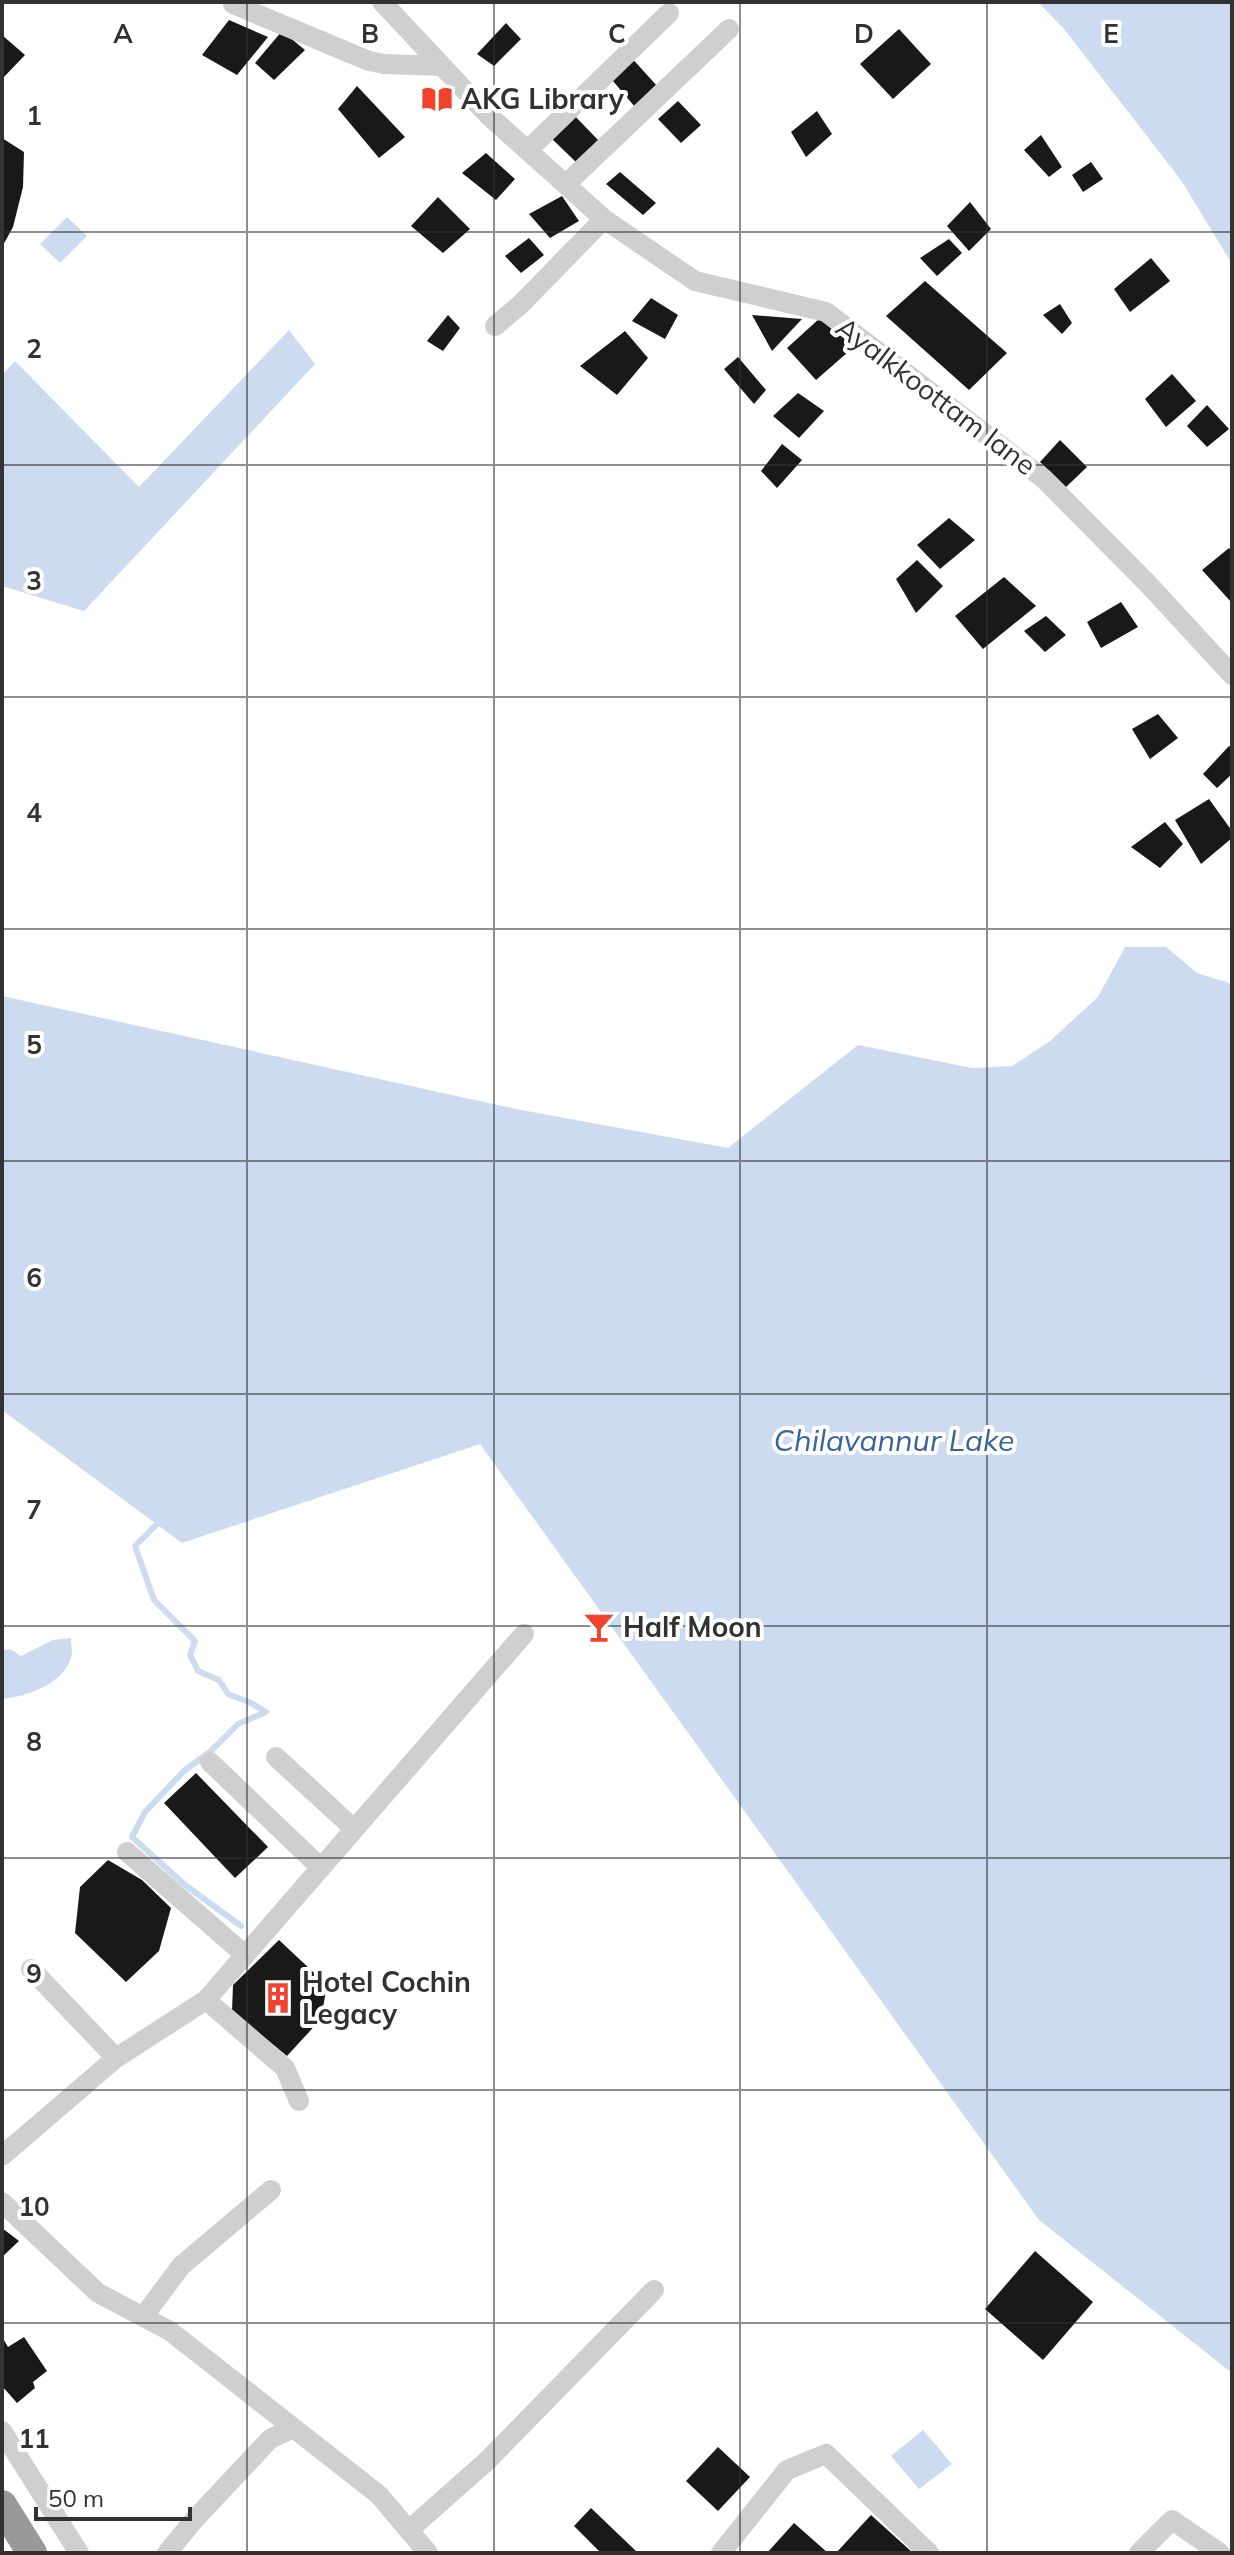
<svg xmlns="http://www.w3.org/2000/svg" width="1234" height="2555" viewBox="0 0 1234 2555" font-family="Mulish,sans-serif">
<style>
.water{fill:#ccdbf0}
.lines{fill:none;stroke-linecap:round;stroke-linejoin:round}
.stream{stroke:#ccdbf0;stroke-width:6}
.building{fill:#191919}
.minor{stroke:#cfcfcf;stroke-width:20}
.highway{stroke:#999;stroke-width:30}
.grid{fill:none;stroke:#323232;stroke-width:2;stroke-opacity:0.55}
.labels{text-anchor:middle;stroke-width:8;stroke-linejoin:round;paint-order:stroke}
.poi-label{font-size:28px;font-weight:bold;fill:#323232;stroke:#fff;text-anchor:start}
.street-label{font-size:28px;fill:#323232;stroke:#fff}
.water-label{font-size:30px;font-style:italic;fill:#39639c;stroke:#fff}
.grid-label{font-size:26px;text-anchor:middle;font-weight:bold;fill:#323232;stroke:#fff;stroke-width:8;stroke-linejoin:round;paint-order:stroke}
</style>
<rect width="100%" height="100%" fill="#fff"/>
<path class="water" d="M1038,2H1232V264L1181,180L1064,29Z
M67,217L87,236L60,263L40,244Z
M289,330L315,364L84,611L2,586V375L15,361L139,487Z
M1125,947H1166L1197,973L1232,984V2373L1039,2220L480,1444L182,1543L2,1410V996L516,1109L728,1148L858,1045L972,1068L1012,1066L1049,1042L1098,997Z
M71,1638C71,1644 73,1652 71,1658C62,1685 27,1696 2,1699V1650L10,1649L21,1656L53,1640Z
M923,2430L952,2464L919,2489L891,2456Z"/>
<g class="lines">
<path class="stream" d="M161,1520L135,1546L154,1600L195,1641L190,1655L198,1671L219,1680L228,1694L251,1703L266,1712L238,1724L211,1751L184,1771L145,1812L132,1837L185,1885L241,1926"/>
</g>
<path class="building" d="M229,20L268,37L237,75L202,55Z
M506,23L521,39L494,66L477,54Z
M899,29L931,64L893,99L860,64Z
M282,31L305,50L274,80L255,63Z
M2,35L25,55L2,79Z
M629,55L658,87L635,107L607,74Z
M357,86L405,137L379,158L338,109Z
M436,88L447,101L431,106L427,96Z
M678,101L701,125L681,143L658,119Z
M817,111L832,134L806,157L791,132Z
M572,113L599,141L578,164L549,136Z
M1041,135L1062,167L1049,177L1024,150Z
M2,138L24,152L23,187L13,227L2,247Z
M486,153L515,179L496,200L462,173Z
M1091,162L1103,179L1083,192L1072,175Z
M620,172L656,203L643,215L606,184Z
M562,196L579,221L550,238L529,214Z
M438,197L470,229L443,253L411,226Z
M970,202L991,229L969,251L947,226Z
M529,238L544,255L521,273L505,256Z
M949,239L962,253L937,276L920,258Z
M1151,258L1170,281L1130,312L1114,289Z
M925,281L1007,353L969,390L886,316Z
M651,298L678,315L665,339L632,321Z
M1060,304L1072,323L1062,334L1043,315Z
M448,315L460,328L443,351L427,341Z
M752,315L802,319L772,351Z
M820,318L856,345L816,380L787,348Z
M625,331L648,358L617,395L580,366Z
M738,357L766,390L754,404L724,369Z
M1172,374L1196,401L1166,427L1145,399Z
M798,393L824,411L799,438L773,416Z
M1207,405L1229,429L1207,447L1187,426Z
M1060,440L1087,467L1066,487L1040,462Z
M782,444L802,460L777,488L761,471Z
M949,518L975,540L940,569L917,545Z
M1229,548L1232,552V603L1202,570Z
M917,560L943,586L916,613L896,579Z
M1004,577L1036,606L983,649L955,616Z
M1121,602L1138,627L1101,648L1087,622Z
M1046,616L1066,635L1045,652L1024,631Z
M1158,714L1178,738L1150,759L1132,729Z
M1229,746L1232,748V774L1217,788L1203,774Z
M1209,799L1232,831V838L1201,864L1175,820Z
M1165,822L1183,844L1160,868L1131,847Z
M196,1773L268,1847L235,1878L164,1803Z
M108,1860L142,1880L171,1908L159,1951L126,1982L75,1933L80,1887Z
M279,1940L327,1985L321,2019L287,2056L232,2011L233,1985Z
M2,2228L19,2241L2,2257Z
M1035,2251L1093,2302L1043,2360L985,2309Z
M2,2337L8,2347L24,2337L47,2371L33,2382L35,2388L17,2403L2,2386Z
M718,2447L750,2477L718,2511L686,2481Z
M591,2508L638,2553H601L574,2526Z
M871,2515L913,2553H836Z
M794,2523L828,2553H767Z"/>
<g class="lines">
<path class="minor" d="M382,2L488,115L604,219L695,281L826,312L1044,479L1150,586L1232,675
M233,4L369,61L384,64L442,66
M529,149L669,13
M566,184L729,29
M495,326L521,304L604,219
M276,1757L353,1828
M210,1762L321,1868
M127,1852L245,1955
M31,1969L116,2058
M206,2000L285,2068L299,2101
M2,2156L116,2058L206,2000L524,1634
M2,2202L98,2293L170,2331L379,2495L428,2553
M143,2317L181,2266L271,2190
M2,2431L79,2553
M409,2530L488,2460L654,2290
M167,2553L194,2520L270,2439L293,2428
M721,2553L787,2470L826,2454L929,2553
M1139,2553L1172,2520L1220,2553"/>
<path class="highway" d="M2,2505L32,2553"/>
</g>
<path class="grid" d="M247,2V2553M494,2V2553M740,2V2553M987,2V2553M2,232H1232M2,465H1232M2,697H1232M2,929H1232M2,1161H1232M2,1394H1232M2,1626H1232M2,1858H1232M2,2090H1232M2,2323H1232"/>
<defs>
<symbol id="library-bare" viewBox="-9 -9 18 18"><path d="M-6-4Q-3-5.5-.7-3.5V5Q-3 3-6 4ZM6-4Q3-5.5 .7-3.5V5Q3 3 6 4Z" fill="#f2422c" stroke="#fff" stroke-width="2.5" paint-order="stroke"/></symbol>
<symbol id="bar-bare" viewBox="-9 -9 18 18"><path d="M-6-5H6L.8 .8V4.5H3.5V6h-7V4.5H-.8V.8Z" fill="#f2422c" stroke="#fff" stroke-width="2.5" paint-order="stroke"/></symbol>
<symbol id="building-bare" viewBox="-9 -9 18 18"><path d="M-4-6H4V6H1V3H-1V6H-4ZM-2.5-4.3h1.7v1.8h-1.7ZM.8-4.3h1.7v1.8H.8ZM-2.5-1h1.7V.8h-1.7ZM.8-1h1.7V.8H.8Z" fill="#f2422c" stroke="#fff" stroke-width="2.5" paint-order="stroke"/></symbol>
</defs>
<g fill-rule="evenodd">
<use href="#library-bare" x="415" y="77" width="44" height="44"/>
<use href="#bar-bare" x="577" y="1605" width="44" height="44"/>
<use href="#building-bare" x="256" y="1976" width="44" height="44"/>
</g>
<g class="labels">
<g class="poi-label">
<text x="461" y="109">AKG Library</text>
<text x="623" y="1637">Half Moon</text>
<text x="302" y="1992">Hotel Cochin<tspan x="302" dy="32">Legacy</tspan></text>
</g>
<g class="street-label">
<text transform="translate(936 396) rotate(37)" y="10">Ayalkkoottam lane</text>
</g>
<g class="water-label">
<text x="894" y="1451">Chilavannur Lake</text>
</g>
</g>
<g class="grid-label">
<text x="123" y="43">A</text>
<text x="370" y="43">B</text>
<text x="617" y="43">C</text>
<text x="864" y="43">D</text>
<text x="1111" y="43">E</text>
<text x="34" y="125">1</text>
<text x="34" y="358">2</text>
<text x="34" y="590">3</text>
<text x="34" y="822">4</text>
<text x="34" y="1054">5</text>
<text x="34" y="1287">6</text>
<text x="34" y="1519">7</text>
<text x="34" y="1751">8</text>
<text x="34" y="1983">9</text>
<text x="34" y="2216">10</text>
<text x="34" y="2448">11</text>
</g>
<rect width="1234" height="2555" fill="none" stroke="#323232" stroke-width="8"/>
<path d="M36 2507v12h154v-12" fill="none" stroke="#323232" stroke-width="4"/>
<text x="48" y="2507" font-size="24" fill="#323232" stroke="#ffffff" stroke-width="6" paint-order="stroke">50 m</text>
</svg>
